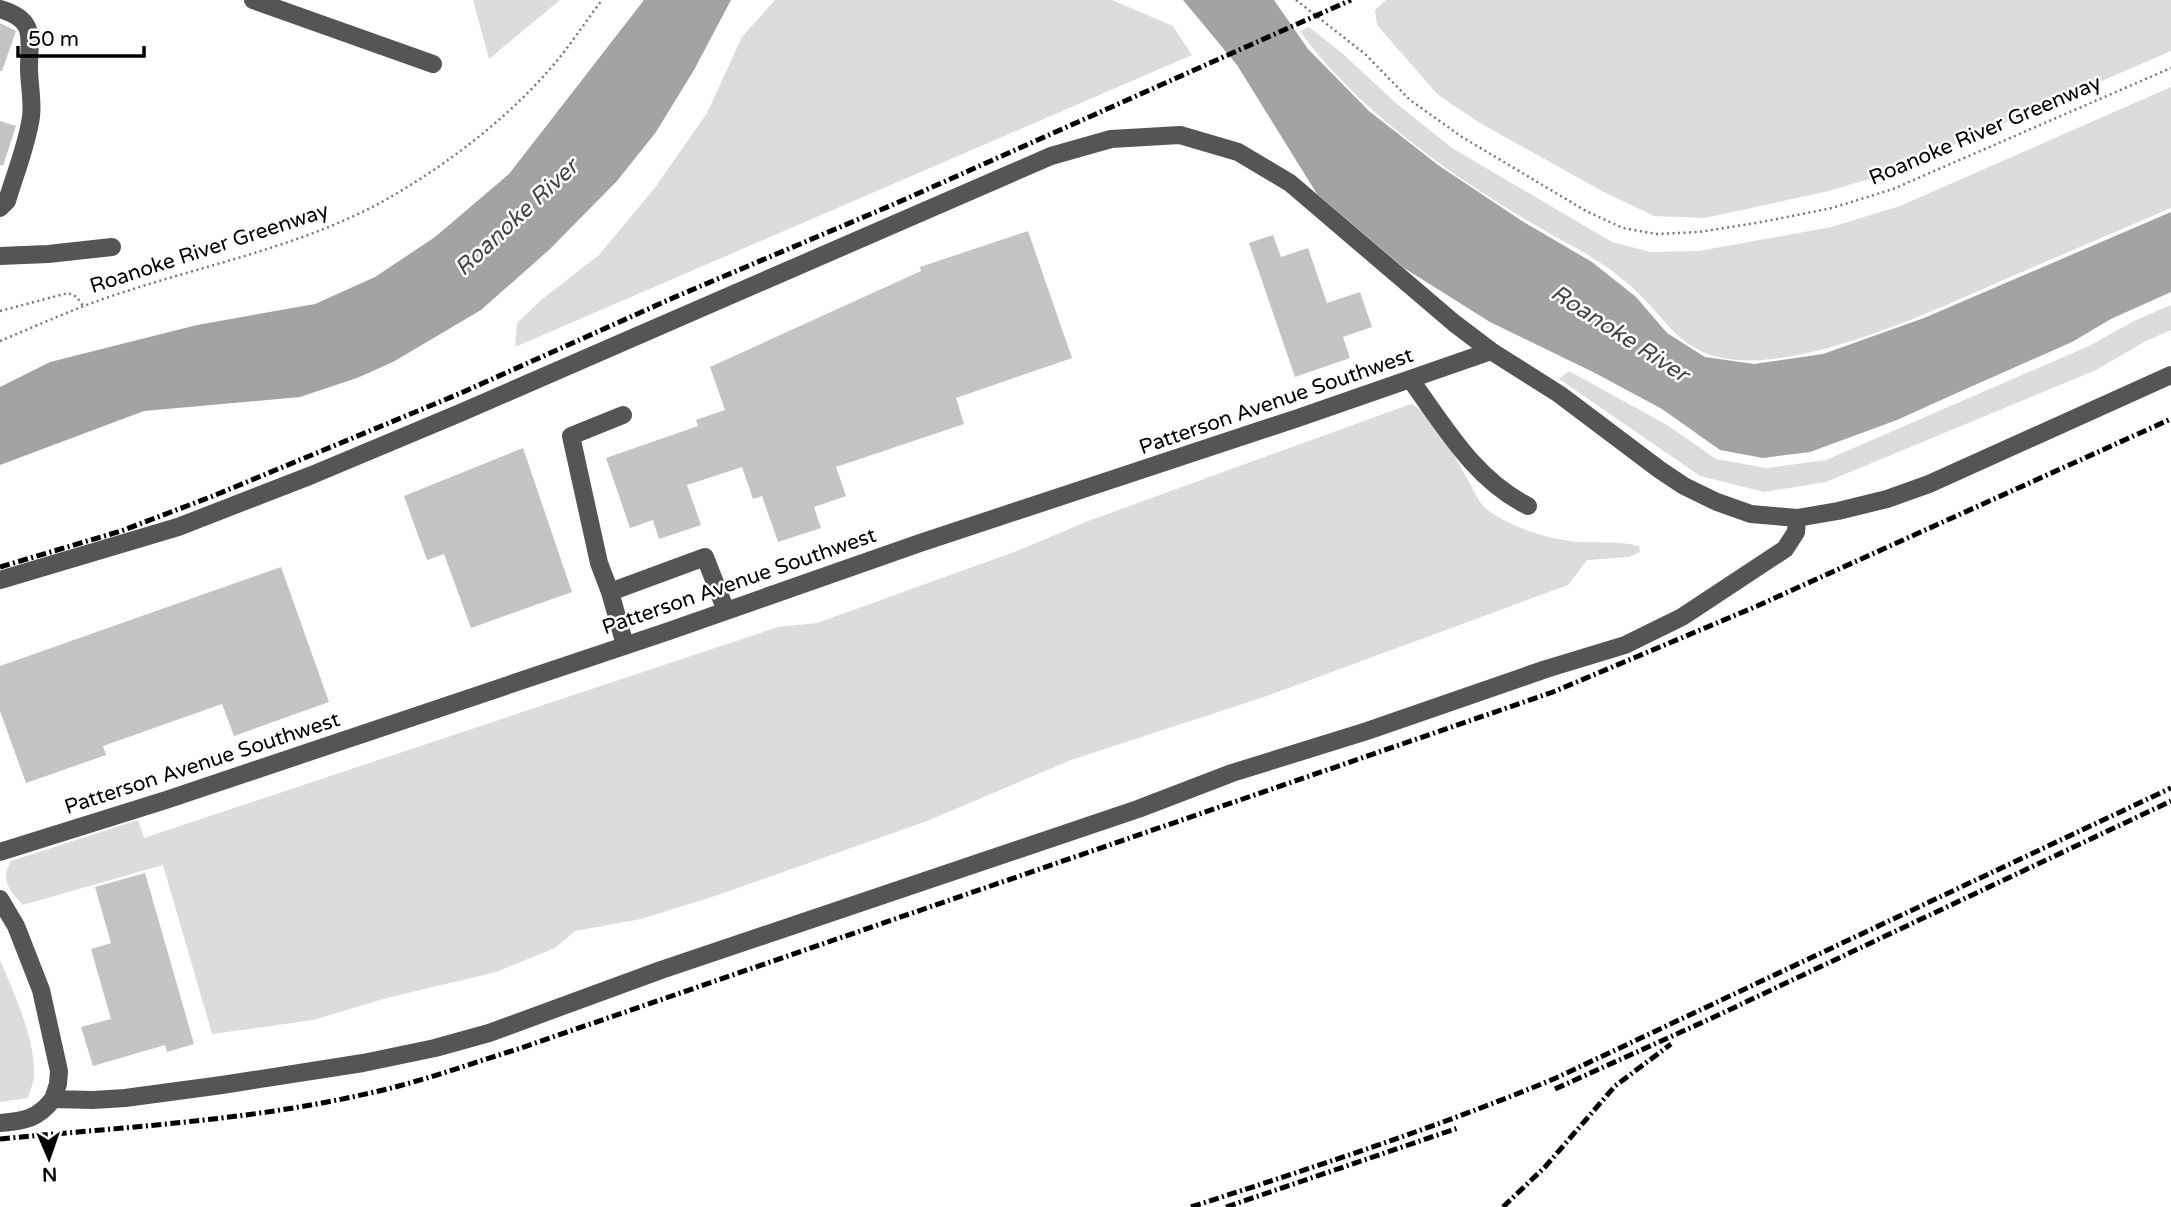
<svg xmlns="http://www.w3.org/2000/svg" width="2171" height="1207" viewBox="0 0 2171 1207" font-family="'Varela Round',sans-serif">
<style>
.green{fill:#dcdcdc}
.water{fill:#a3a3a3}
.building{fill:#c4c4c4}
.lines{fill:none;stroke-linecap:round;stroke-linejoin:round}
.path{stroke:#777;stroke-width:2.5;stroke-dasharray:2 3.5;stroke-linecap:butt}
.minor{stroke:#555;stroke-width:18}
.rail{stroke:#000;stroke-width:5;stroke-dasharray:10 3.5 2 3.5;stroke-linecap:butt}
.labels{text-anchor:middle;stroke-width:5;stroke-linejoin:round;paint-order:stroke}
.street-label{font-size:21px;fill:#000;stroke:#fff}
.water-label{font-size:23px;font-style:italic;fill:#444;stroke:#fff}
</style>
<rect width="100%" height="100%" fill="#fff"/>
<path class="green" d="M473,0H560L489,59Z
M775,0H1112L1173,26L1192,55L515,347L517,323L541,300L599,255L654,189L707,113L742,37Z
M1386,0H2171V51L1889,173L1829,191L1705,218L1654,216L1602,191L1480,123L1437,94L1377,25L1375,10Z
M1309,27L1342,53L1397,104L1452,148L1612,242L1651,252L1699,251L1831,227L1900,206L2171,87V208C2117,231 2064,254 2010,277C1937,309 1786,382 1708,354C1675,342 1661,314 1637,292C1615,271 1590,255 1563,241C1472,190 1361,117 1300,31Z
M2171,305V330L2144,342L2096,370L1826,482L1764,492L1700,476L1559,379L1569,371L1667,425L1716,459L1766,468L1826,460L2089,346L2134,321Z
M1411,404C1436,416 1454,456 1468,480C1474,491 1479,504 1489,511C1515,529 1550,540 1581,542C1601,543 1620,541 1639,546L1640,552L1629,557L1587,560L1568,585L1264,697L1071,760L927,821L718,895L641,919L575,931L555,948L496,972L387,998L313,1020L212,1034L163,865L23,905C9,891 0,879 11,861L138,820L144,838L778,627L817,623L1017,551L1088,521Z
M0,960C14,993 36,1040 34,1077C33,1084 30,1091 28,1098L0,1102Z"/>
<path class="water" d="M644,0H731L694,70L656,132L617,181L550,249L481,310L393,362L357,378L300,397L144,411L0,465V387L50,362L197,325L315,304L375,277L435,237L509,174Z
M1183,0H1274L1308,49L1369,111L1438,165L1522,221L1592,262L1636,297L1667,333L1705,357L1754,364L1823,354L1924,318L2171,212V292L2111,319L2072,342L1959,392L1897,420L1810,452L1763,458L1720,450L1662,409L1595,373L1490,322L1404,268L1317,194L1237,65Z"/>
<path class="building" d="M0,23L16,31L2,71H0Z
M0,121L16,126L3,166L0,165Z
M1028,231L1072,358L956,398L964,424L836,467L846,496L814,507L821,528L778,542L762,496L753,499L742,467L687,485L701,525L659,539L653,520L630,528L606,458L698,426L696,420L725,410L710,367L921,271L920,267Z
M1273,235L1281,257L1308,248L1327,303L1360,292L1372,327L1343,337L1350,358L1295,377L1249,243Z
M523,448L572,592L471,628L444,554L427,560L404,496Z
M281,567L329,702L234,736L222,704L103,746L106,755L26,783L0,711V666Z
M145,873L194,1044L167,1052L165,1045L93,1066L81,1027L111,1019L91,949L111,943L95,887Z"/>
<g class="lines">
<path class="path" d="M1296,0L1365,54L1410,100L1462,137L1586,211L1623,228L1656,234L1699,232L1762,222L1832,208L1893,189L2171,68
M0,311L68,293L77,297L83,306
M0,341C41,324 82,305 124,292C209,264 300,246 380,203C448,165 516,113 564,52C577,35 589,17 602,0"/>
<path class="minor" d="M253,0L433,64
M0,9C37,20 29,37 29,68C29,84 33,101 31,117C27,145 15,174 7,201L0,208
M0,256L48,254L112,247
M1410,379C1445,427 1474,479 1528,506
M0,580L178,527L312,475L460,413L1051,156L1111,139L1180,135L1238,152L1290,183L1454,323L1491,351L1559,394L1660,470L1684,486L1717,502L1751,514L1797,518L1838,511L1887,499L1929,484L2171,375
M610,592L599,563L571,436L623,415
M625,645L610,592L705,557L726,611
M0,852L166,800L669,631L920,543L1298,418L1491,351
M0,899L16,926L41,990L59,1071L58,1084L53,1099
M0,1123C24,1121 38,1119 53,1099L93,1100L125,1098L222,1085L363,1063L435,1048L489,1033L661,970L1138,809L1232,773L1367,731L1546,669L1625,645L1682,617L1785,549L1796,532L1797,518"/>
<path class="rail" d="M0,567L121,531L213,496L461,393L675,297L892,205L1351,0
M1555,1089L1712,1018L2171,801
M0,1139C123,1127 249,1121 370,1093C421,1082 469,1064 518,1049L1553,692L1757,606L2171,419
M1191,1207C1314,1167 1436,1128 1556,1078L2171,788
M1226,1207L1458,1128
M1503,1207L1545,1167L1615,1086L1671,1044"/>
</g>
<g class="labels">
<g class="street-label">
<text transform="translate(1985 130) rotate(-23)" y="7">Roanoke River Greenway</text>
<text transform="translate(209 248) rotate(-18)" y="7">Roanoke River Greenway</text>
<text transform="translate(1276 401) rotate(-19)" y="7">Patterson Avenue Southwest</text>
<text transform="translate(739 581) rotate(-19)" y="7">Patterson Avenue Southwest</text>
<text transform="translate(202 763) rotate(-18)" y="7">Patterson Avenue Southwest</text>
</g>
<g class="water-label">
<text transform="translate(516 217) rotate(-43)" y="8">Roanoke River</text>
<text transform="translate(1620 333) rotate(33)" y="8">Roanoke River</text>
</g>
</g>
<g transform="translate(49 1158) rotate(178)" stroke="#ffffff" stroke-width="5" paint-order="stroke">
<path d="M0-5L12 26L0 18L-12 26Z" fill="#000000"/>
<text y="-10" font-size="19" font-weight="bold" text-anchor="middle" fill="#000000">N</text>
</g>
<path d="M18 46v10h126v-10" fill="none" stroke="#000000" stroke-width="3.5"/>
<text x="28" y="46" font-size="21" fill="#000000" stroke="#ffffff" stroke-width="5" paint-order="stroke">50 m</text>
</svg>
